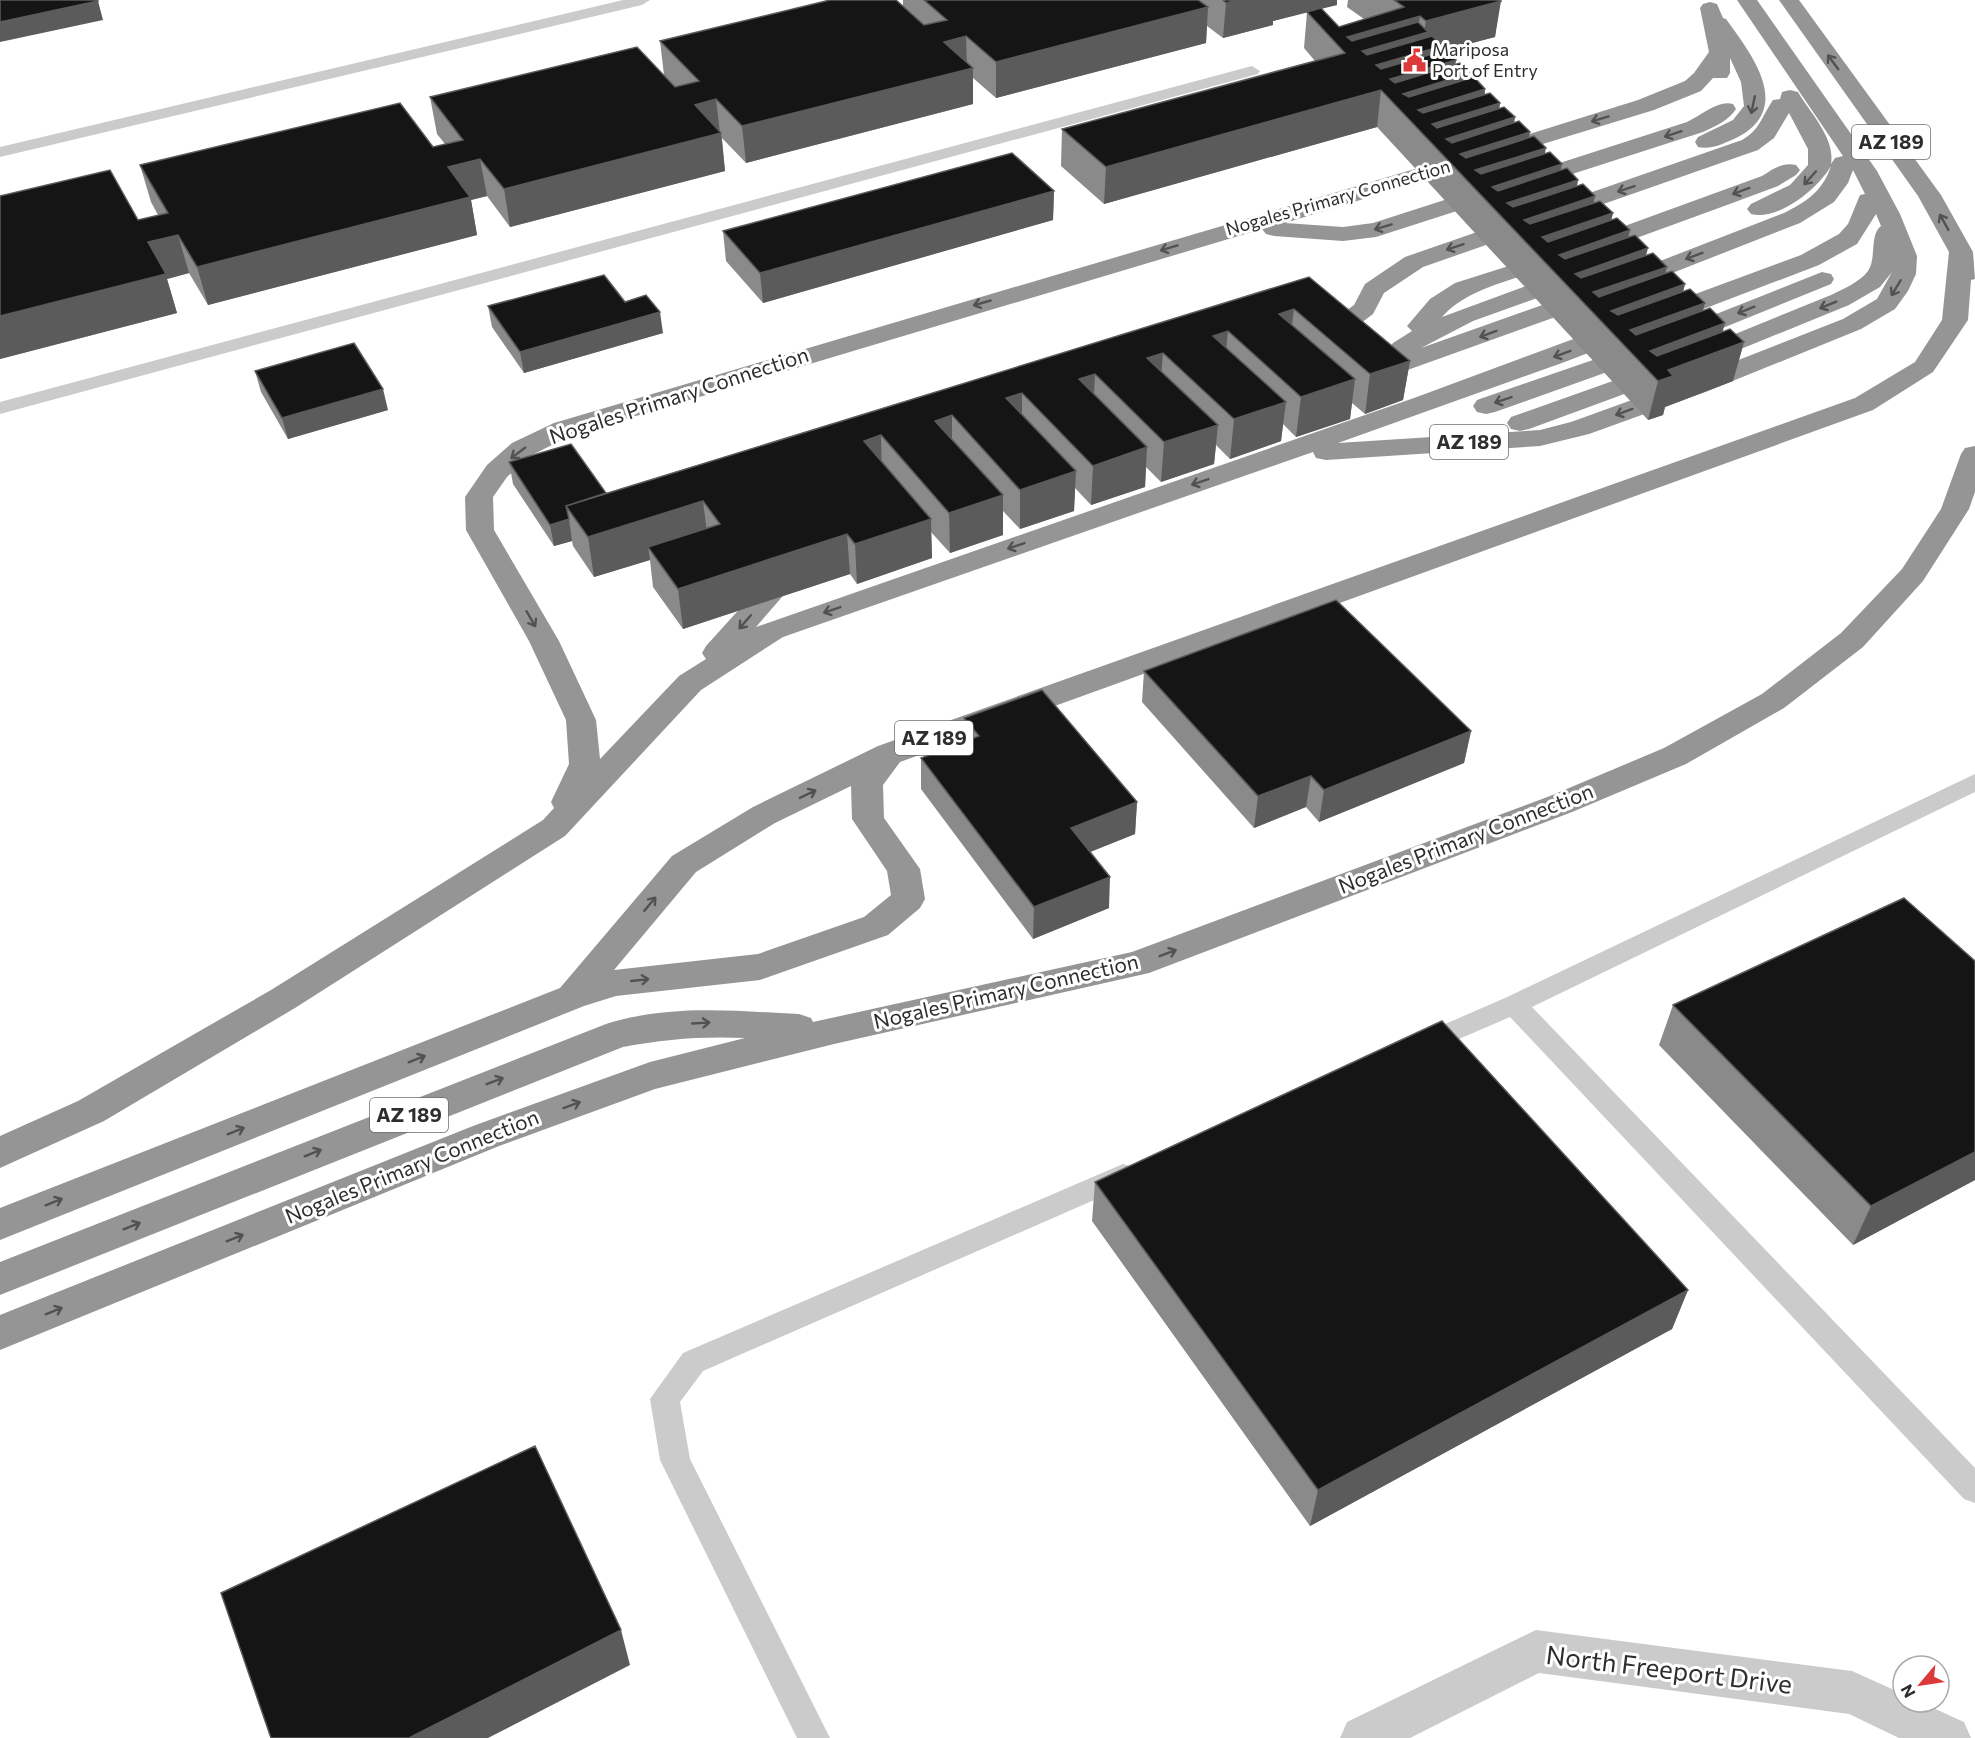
<svg xmlns="http://www.w3.org/2000/svg" width="1975" height="1738" viewBox="0 0 1975 1738" font-family="Commissioner,sans-serif">
<style>
.lines{fill:none;stroke-linecap:round;stroke-linejoin:round}
.lane{fill:#cbcbcb;fill-rule:evenodd}
.street{fill:#cbcbcb;fill-rule:evenodd}
.highway{fill:#959595;fill-rule:evenodd}
.wall{fill:#8a8a8a}
.shaded-wall{fill:#5b5b5b}
.building{fill:#151515;stroke:#5b5b5b;stroke-width:1.5}
.oneway{stroke:#525252}
.labels{text-anchor:middle;stroke-width:6;stroke-linejoin:round;paint-order:stroke}
.far-poi-label{font-size:18px;fill:#2e2e2e;stroke:#fff;text-anchor:start}
.far-street-label{font-size:18px;fill:#2e2e2e;stroke:#fff}
.shield{fill:#fff;stroke:#6d6d6d;stroke-width:1.5}
.shield-label{font-size:20px;font-weight:bold;fill:#2e2e2e}
.street-label{font-size:21px;fill:#2e2e2e;stroke:#fff}
.near-street-label{font-size:26px;fill:#2e2e2e;stroke:#fff}
</style>
<rect width="100%" height="100%" fill="#fff"/>
<g class="lines">
<path class="lane" d="M623,0H650L642,5L0,157V147Z
M1252,66L1260,71L1258,74L0,414V402Z
M1975,774V792L1532,1007L1975,1468V1503L1964,1499L1510,1017L1422,1055L1413,1052L1409,1045L1413,1038L1505,998Z
M1123,1164L1133,1167L1137,1175L1133,1183L703,1371L680,1402L690,1459L830,1738H797L660,1460L650,1399L683,1353Z"/>
<path class="street" d="M1536,1630L1852,1671L1903,1694V1702H1920L1964,1722L1971,1738H1899L1849,1714L1539,1673L1410,1738H1340L1347,1722Z"/>
<path class="highway" d="M1737,0H1757L1877,171L1900,214L1917,256L1916,274L1908,291L1895,309L1861,329L1708,391L1589,434L1540,446L1326,460L1316,458L1313,452L783,637L701,690L565,836L295,1008L104,1121L0,1168V1136L78,1101L271,990L543,820L554,808L551,802L569,764L566,720L529,641L466,530L465,497L487,465L512,443L554,423L1459,156L1638,100L1685,81L1694,73L1709,52L1700,8L1703,4L1710,2L1717,4L1723,18L1726,19C1751,54 1794,107 1738,137C1725,143 1712,150 1698,147L1695,142L1698,137L1733,120L1744,106L1741,82L1730,58V73L1727,78H1713L1701,91L1654,110L1285,223L1343,227L1373,223L1687,122C1702,115 1718,100 1733,104L1736,109C1728,121 1716,126 1703,132L1376,237L1343,241L1274,236L1266,234L1262,229L572,435L532,455L507,477L493,497L494,530L559,641L596,720L600,759L679,676L706,659L702,653L706,646L775,570C785,565 792,564 802,567L806,573L802,579L795,582L756,627L1414,398L1801,255L1839,234L1848,224L1860,195L1865,194L1853,170L1848,183L1834,202L1800,223L1611,297L1377,381L1368,383L1359,381L1355,375L1359,369L1400,355L1393,353L1389,348L1393,343L1412,331L1407,326L1430,299L1455,283L1556,251L1762,176C1773,169 1782,162 1796,165L1800,170L1796,175L1778,186C1711,211 1643,236 1575,260C1535,275 1470,284 1442,317L1564,272L1573,270L1582,272L1585,277L1582,282L1473,321L1421,348L1593,287L1784,213C1806,202 1823,191 1831,166C1818,189 1778,221 1751,214L1747,209L1751,204L1790,185L1808,165V149L1789,113L1774,138L1758,150L1423,267L1384,293L1373,314L1361,323L1322,338L1313,341L1304,338L1300,333L1304,328L1343,313L1354,305L1365,284L1405,257L1742,140C1760,130 1762,116 1773,100L1780,99L1782,92L1790,90L1798,92L1801,97C1814,117 1835,140 1831,164L1835,158L1843,156ZM1876,214L1881,226C1869,235 1877,258 1868,271C1860,282 1843,289 1831,295L1669,361L1511,417L1507,423L1511,429L1520,431L1529,429L1687,371L1849,305L1880,287L1892,272L1877,299L1843,319L1690,379L1571,422L1540,430L1338,443L1562,363L1819,265L1857,244Z
M1779,0H1799L1941,195L1973,252L1975,279L1971,280L1968,320L1933,372L1873,410L900,762L883,785L884,818L920,869L925,899L920,908L888,935L760,980L616,996L584,1006L0,1240V1208L560,988L672,856L753,807L878,746L1855,398L1915,362L1942,320L1949,252L1918,196ZM851,786L852,819L887,871L891,895L864,917L758,954L614,970L696,872L775,823Z
M1822,272L1831,274L1834,279L1831,284L1666,351L1495,412L1486,414L1477,412L1473,406L1477,400L1648,341Z
M1975,446V492L1969,509L1923,581L1863,647L1784,708L1686,764L1572,812L1149,973L834,1044L655,1089L499,1146L0,1350V1315L473,1126L650,1062L745,1038C703,1036 664,1039 623,1047L0,1295V1262L606,1024C669,1004 734,1011 799,1014L811,1018L813,1022L1132,952L1550,796L1664,748L1762,694L1841,633L1902,569L1941,509L1961,454L1965,448Z"/>
</g>
<path class="wall" d="M903,0H1337V5L1321,8L1339,27L1364,19L1347,7L1348,0H1500L1495,37L1446,50L1456,60L1455,65L1470,73L1469,79L1485,89V94L1500,103L1499,109L1515,117L1514,123L1561,170L1578,180L1577,186L1594,203L1613,213L1611,220L1646,256L1667,267L1665,274L1685,284L1683,292L1723,331L1744,342L1733,381L1665,407L1663,415L1648,420L1377,127L1104,204L1061,166L1062,129L1315,61L1304,48L1307,12L1315,10L1273,21V25L1223,38L1207,26L1206,43L996,98L973,78V104L746,163L722,138L725,171L510,227L487,196L471,200L477,235L208,305L189,273L167,279L177,313L0,359V196L138,220L158,215L151,202L140,165L433,147L445,144L437,134L430,97L664,75L660,41L903,7Z
M1054,191L1053,220L763,303L726,261L723,231Z
M1309,277L1410,361L1403,400L1365,414L1352,403L1350,419L1296,437L1283,424L1281,441L1230,459L1216,445L1214,464L1161,482L1146,467L1145,487L1091,505L1075,488L1074,511L1020,529L1003,511V535L950,553L931,532L932,558L857,584L850,574L683,629L653,587L650,560L594,577L573,546L572,541L554,546L513,484L509,462L606,493Z
M625,302L663,333L524,373L492,327L488,306Z
M255,371L388,410L288,439L261,392Z
M1144,671L1471,731L1464,763L1319,822L1306,807L1254,828L1142,702Z
M964,718L1137,802L1135,834L1090,852L1109,908L1033,939L921,789V758L965,742Z
M1975,961V1180L1853,1245L1659,1045L1673,1005Z
M1095,1182L1688,1290L1672,1329L1310,1526L1092,1221Z"/>
<path class="shaded-wall" d="M1236,0H1337V5L1273,21V25L1223,38L1226,3Z
M98,1L103,20L0,42V22Z
M1501,1L1495,37L1441,51L1456,60L1453,78L1470,73L1466,95L1485,89L1482,109L1500,103L1497,123L1515,117L1511,138L1530,132L1526,154L1546,148L1541,171L1562,164L1557,187L1578,180L1573,203L1595,196L1590,221L1613,213L1607,238L1630,230L1624,256L1648,248L1641,275L1667,267L1660,293L1685,284L1677,313L1705,303L1697,334L1725,323L1717,352L1744,342L1733,381L1665,407L1663,415L1648,420L1658,381L1381,90L1377,127L1104,204L1106,167L1360,68L1347,37L1420,16L1417,35L1424,33L1426,21Z
M1208,7L1206,43L996,98V62Z
M966,36L967,69L973,68V104L746,163L742,126L944,42Z
M716,99L720,134L721,133L725,171L510,227L504,189L695,105Z
M480,159L487,196L471,200L477,235L208,305L197,267L448,167Z
M1054,191L1053,220L763,303L760,273Z
M178,235L189,273L167,279L177,313L0,359V316L148,242Z
M1294,309L1289,348L1279,314Z
M660,312L663,333L524,373L520,352Z
M1228,331L1224,370L1213,336Z
M1163,353L1160,392L1147,358Z
M1410,361L1403,400L1365,414L1370,374Z
M1095,374L1093,413L1079,379Z
M1355,379L1350,419L1296,437L1301,397Z
M383,389L388,410L288,439L282,418Z
M1022,393V432L1006,398Z
M1286,402L1281,441L1230,459L1234,419Z
M952,415V455L935,421Z
M1218,425L1214,464L1161,482L1164,442Z
M881,435L882,475L864,441Z
M1147,447L1145,487L1091,505L1093,466Z
M1076,471L1074,511L1020,529V490Z
M1003,495V535L950,553L949,513Z
M703,501L708,541L648,547L650,560L594,577L588,537Z
M569,519L572,541L554,546L550,525Z
M931,519L932,558L857,584L855,544Z
M847,534L850,574L683,629L678,589Z
M1471,731L1464,763L1319,822L1324,790Z
M1311,776L1306,807L1254,828L1258,796Z
M1137,802L1135,834L1070,860L1071,828Z
M1110,877L1109,908L1033,939L1034,907Z
M1975,1152V1180L1853,1245L1871,1206Z
M1688,1290L1672,1329L1310,1526L1318,1490Z
M621,1630L630,1665L488,1738H409Z"/>
<path class="building" d="M0,0H97L98,1L0,22Z
M830,0H896L924,25L947,20L924,0H1198L1208,7L996,62L966,36L944,42L973,68L742,126L716,99L695,105L721,133L504,189L480,159L448,167L470,197L197,267L178,235L148,242L166,274L0,316V196L110,170L138,220L168,213L140,165L400,103L433,147L463,140L430,97L637,47L675,87L699,81L660,41Z
M1223,0H1236L1226,3Z
M1394,0H1500L1501,1L1426,21L1420,16L1347,37L1352,41L1418,22L1428,32L1362,51L1367,55L1432,36L1442,46L1376,65L1381,69L1446,50L1456,60L1390,79L1395,83L1460,63L1470,73L1403,94L1409,97L1474,77L1485,89L1418,110L1423,113L1490,93L1500,103L1432,124L1437,128L1504,107L1515,117L1446,139L1452,143L1519,121L1530,132L1460,154L1466,158L1534,136L1546,148L1475,170L1481,174L1550,152L1562,164L1492,187L1498,191L1567,168L1578,180L1507,203L1513,207L1583,184L1595,196L1524,220L1530,224L1600,201L1613,213L1542,237L1548,242L1617,218L1630,230L1559,255L1565,259L1635,235L1648,248L1575,274L1581,278L1653,253L1667,267L1593,292L1599,297L1672,271L1685,284L1611,311L1618,315L1690,289L1705,303L1630,330L1636,335L1710,308L1725,323L1650,351L1657,356L1730,329L1744,342L1668,370L1673,376L1658,381L1381,90L1106,167L1062,129L1345,53L1307,12L1321,8L1339,27L1404,7Z
M1012,153L1054,191L760,273L723,231Z
M604,275L625,302L646,295L660,312L520,352L488,306Z
M1309,277L1410,361L1370,374L1294,309L1279,314L1355,379L1301,397L1228,331L1213,336L1286,402L1234,419L1163,353L1147,358L1218,425L1164,442L1095,374L1079,379L1147,447L1093,466L1022,393L1006,398L1076,471L1020,490L952,415L935,421L1003,495L949,513L881,435L864,441L931,519L855,544L847,534L678,589L648,547L720,524L703,501L588,537L566,506Z
M354,343L383,389L282,418L255,371Z
M571,444L606,493L566,506L569,519L550,525L509,462Z
M1336,600L1471,731L1324,790L1311,776L1258,796L1144,671Z
M1042,690L1137,802L1071,828L1110,877L1034,907L921,758L979,736L964,718Z
M1904,898L1975,961V1152L1871,1206L1673,1005Z
M1442,1021L1688,1290L1318,1490L1095,1182Z
M535,1446L621,1630L409,1738H271L221,1593Z"/>
<defs><path id="oneway-shaft" d="M-6 0H5M1.5-3L5.5 0L1.5 3" fill="none" stroke-width="1.6" stroke-linecap="round" stroke-linejoin="round" transform="scale(1.5)"/></defs>
<g class="oneway">
<use href="#oneway-shaft" transform="translate(1833 62) rotate(-126)"/>
<use href="#oneway-shaft" transform="translate(1753 105) rotate(102)"/>
<use href="#oneway-shaft" transform="translate(1600 119) rotate(163)"/>
<use href="#oneway-shaft" transform="translate(1673 134) rotate(162)"/>
<use href="#oneway-shaft" transform="translate(1810 178) rotate(132)"/>
<use href="#oneway-shaft" transform="translate(1626 189) rotate(161)"/>
<use href="#oneway-shaft" transform="translate(1741 191) rotate(160)"/>
<use href="#oneway-shaft" transform="translate(1944 222) rotate(-119)"/>
<use href="#oneway-shaft" transform="translate(1383 227) rotate(163)"/>
<use href="#oneway-shaft" transform="translate(1455 247) rotate(162)"/>
<use href="#oneway-shaft" transform="translate(1169 248) rotate(163)"/>
<use href="#oneway-shaft" transform="translate(1694 256) rotate(159)"/>
<use href="#oneway-shaft" transform="translate(1896 288) rotate(121)"/>
<use href="#oneway-shaft" transform="translate(982 303) rotate(164)"/>
<use href="#oneway-shaft" transform="translate(1828 305) rotate(158)"/>
<use href="#oneway-shaft" transform="translate(1746 310) rotate(158)"/>
<use href="#oneway-shaft" transform="translate(1488 334) rotate(160)"/>
<use href="#oneway-shaft" transform="translate(1562 354) rotate(160)"/>
<use href="#oneway-shaft" transform="translate(1503 400) rotate(161)"/>
<use href="#oneway-shaft" transform="translate(1624 412) rotate(160)"/>
<use href="#oneway-shaft" transform="translate(518 453) rotate(143)"/>
<use href="#oneway-shaft" transform="translate(1200 482) rotate(161)"/>
<use href="#oneway-shaft" transform="translate(1016 546) rotate(161)"/>
<use href="#oneway-shaft" transform="translate(832 610) rotate(161)"/>
<use href="#oneway-shaft" transform="translate(531 619) rotate(60)"/>
<use href="#oneway-shaft" transform="translate(745 622) rotate(131)"/>
<use href="#oneway-shaft" transform="translate(808 794) rotate(-26)"/>
<use href="#oneway-shaft" transform="translate(650 904) rotate(-50)"/>
<use href="#oneway-shaft" transform="translate(1168 953) rotate(-21)"/>
<use href="#oneway-shaft" transform="translate(640 980) rotate(-6)"/>
<use href="#oneway-shaft" transform="translate(701 1023) rotate(-3)"/>
<use href="#oneway-shaft" transform="translate(417 1059) rotate(-22)"/>
<use href="#oneway-shaft" transform="translate(495 1081) rotate(-21)"/>
<use href="#oneway-shaft" transform="translate(572 1105) rotate(-20)"/>
<use href="#oneway-shaft" transform="translate(236 1131) rotate(-22)"/>
<use href="#oneway-shaft" transform="translate(313 1153) rotate(-22)"/>
<use href="#oneway-shaft" transform="translate(54 1202) rotate(-22)"/>
<use href="#oneway-shaft" transform="translate(132 1226) rotate(-22)"/>
<use href="#oneway-shaft" transform="translate(235 1238) rotate(-22)"/>
<use href="#oneway-shaft" transform="translate(54 1311) rotate(-22)"/>
</g>
<defs>
<symbol id="civic-bare" viewBox="-9 -9 18 18"><path d="M-.6-6.5H3V-4.5H.6V-3L4-1V1h2V6H-6V1h2V-1L-.6-3ZM-1.2 2.5V6h2.4V2.5Z" fill="#dc393a" stroke="#fff" stroke-width="2.5" paint-order="stroke"/></symbol>
</defs>
<g fill-rule="evenodd">
<use href="#civic-bare" x="1398" y="44" width="33" height="33"/>
</g>
<g class="labels">
<g class="far-poi-label">
<text x="1432" y="56">Mariposa<tspan x="1432" dy="21">Port of Entry</tspan></text>
</g>
<g class="far-street-label">
<text transform="translate(1338 198) rotate(-16)" y="6">Nogales Primary Connection</text>
</g>
<g class="shield">
<rect x="1852" y="125" width="78" height="34" rx="4.5"/>
<rect x="1430" y="425" width="78" height="34" rx="4.5"/>
<rect x="895" y="721" width="78" height="34" rx="4.5"/>
<rect x="370" y="1098" width="78" height="34" rx="4.5"/>
</g>
<g class="shield-label">
<text x="1891" y="149">AZ 189</text>
<text x="1469" y="449">AZ 189</text>
<text x="934" y="745">AZ 189</text>
<text x="409" y="1122">AZ 189</text>
</g>
<g class="street-label">
<text transform="translate(679 396) rotate(-18)" y="7">Nogales Primary Connection</text>
<text transform="translate(1466 839) rotate(-21)" y="7">Nogales Primary Connection</text>
<text transform="translate(1006 992) rotate(-13)" y="7">Nogales Primary Connection</text>
<text transform="translate(412 1167) rotate(-22)" y="7">Nogales Primary Connection</text>
</g>
<g class="near-street-label">
<text transform="translate(1669 1670) rotate(7)" y="9">North Freeport Drive</text>
</g>
</g>
<g transform="translate(1921 1684) rotate(241)"><circle r="28" fill="#ffffff" stroke="#ababab" stroke-width="1.5"/>
<path d="M0-4.5L10 22L0 15L-10 22Z" fill="#dc393a"/>
<text y="-9" font-size="16" font-weight="bold" text-anchor="middle" fill="#2e2e2e">N</text>
</g>
</svg>
